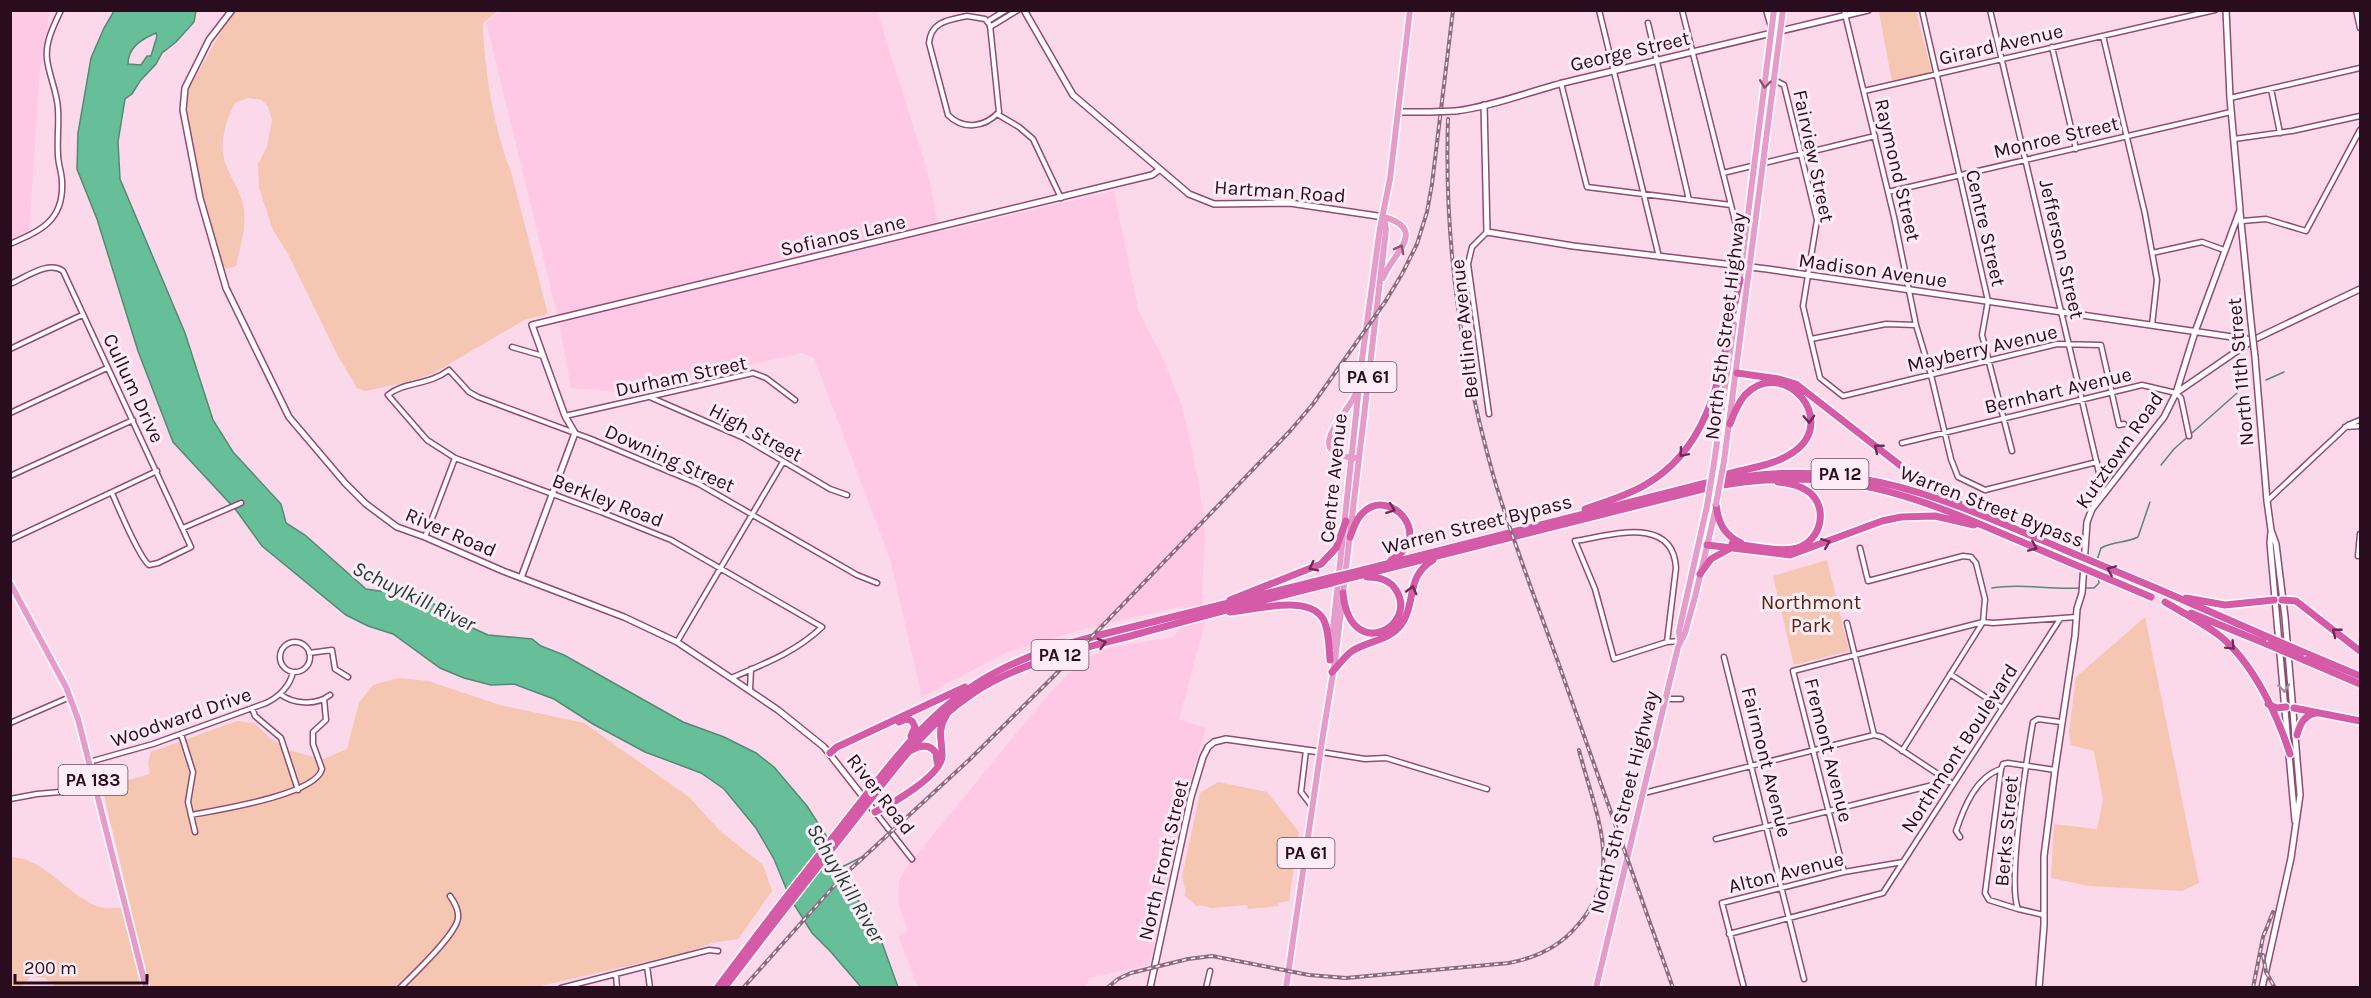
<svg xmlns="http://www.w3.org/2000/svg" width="2371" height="998" viewBox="0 0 2371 998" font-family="Karla,sans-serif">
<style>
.built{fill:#ffc9e6}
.green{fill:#f5c6b1}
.water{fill:#67bf9a;stroke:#548975;stroke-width:1.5;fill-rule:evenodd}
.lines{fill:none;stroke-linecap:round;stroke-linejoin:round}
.stream{stroke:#548975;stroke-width:1.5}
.street-casing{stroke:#914a74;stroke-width:7}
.secondary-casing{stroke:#914a74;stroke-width:8}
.primary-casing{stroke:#fff;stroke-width:9}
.highway-casing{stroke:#fff;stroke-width:10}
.street{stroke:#fff;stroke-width:4}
.secondary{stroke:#fff;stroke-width:5}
.primary{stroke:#e69cca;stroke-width:6}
.highway{stroke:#d55aa7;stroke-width:7}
.rail-casing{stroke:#8b6c7e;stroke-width:4}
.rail{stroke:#fdecf5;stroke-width:1.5;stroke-dasharray:4.5;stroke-linecap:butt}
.secondary-bridge-casing{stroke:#914a74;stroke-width:8;stroke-linecap:butt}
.primary-bridge-casing{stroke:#fff;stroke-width:9;stroke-linecap:butt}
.highway-bridge-casing{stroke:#fff;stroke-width:10;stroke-linecap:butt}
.secondary-bridge{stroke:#fff;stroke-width:5}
.primary-bridge{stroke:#e69cca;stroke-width:6}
.highway-bridge{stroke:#d55aa7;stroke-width:7}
.oneway{stroke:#885474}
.oneway2{stroke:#6e2b55}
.oneway3{stroke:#9f929a}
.labels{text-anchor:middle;stroke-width:6;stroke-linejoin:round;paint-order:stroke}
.shield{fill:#fdecf5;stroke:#694f5e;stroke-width:1.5}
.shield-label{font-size:18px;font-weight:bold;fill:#290c1e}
.street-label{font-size:20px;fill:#290c1e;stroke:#fdecf5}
.park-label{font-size:20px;fill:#55250d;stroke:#fdecf5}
.water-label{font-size:21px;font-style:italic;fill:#173e2f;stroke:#fdecf5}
</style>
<rect width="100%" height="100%" fill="#fbd9eb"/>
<path class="built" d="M508,10L877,11L927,170L940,232L1114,191L1139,313L1159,350L1182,405L1199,483L1205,535L1202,596L1205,623L1179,719L1206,728L1187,793L1149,965L1089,978L1086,987H918L898,936L908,931L898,904L899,881L905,869L1042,702L1069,673L1083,660L1112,647L1174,637L1180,627L1184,606L1088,628L1007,652L922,697L890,559L814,358L802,353L629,393L571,388L559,322L486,22L497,13Z
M11,11H50L40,67L29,234L11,242Z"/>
<path class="green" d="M233,11H498L483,23C484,70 494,129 511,172L548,314L524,320L432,374L404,383L365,391L357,388L338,356L288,254L273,230L259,188L258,164L267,147L272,120L268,107L262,100L248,98L235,103C226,119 219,143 225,162C230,178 242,192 244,210C246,228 240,248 236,266L227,269L220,263C207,218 180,133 189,88Z
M1885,11H1916L1931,70L1929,73L1892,82L1879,12Z
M1827,560L1849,651L1794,665L1773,576Z
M2145,617L2199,883L2182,891L2089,886L2051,878L2054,824L2097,829L2103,800L2094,751L2071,745L2069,732L2076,677Z
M399,678L428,681L500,705L584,723L689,797L719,830L763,865L772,891L738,939L712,943L688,952L536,987L57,988L45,978L31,976L22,987H11V857C45,859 65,892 94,905C104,910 121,907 131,908L102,787L150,774L148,762L151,752L237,721L254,723L270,738L289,750L313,757L324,759L347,749L359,703L373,685Z
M1218,782L1267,792L1299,832L1289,901L1278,903V906L1248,909L1247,905L1212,908L1199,905L1198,907L1184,895L1186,893L1182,877L1200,793Z"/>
<path class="water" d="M114,11H196L194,22L176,42L162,53L156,64L140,81L132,94L125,99L118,142L120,179L185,333L213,420L233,452L281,504L286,523L305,535L366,589L419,597L453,613L466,625L488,635L532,639L541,646L564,655L683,722L724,737L756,753L774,767L807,806L827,837L840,868L881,940L898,987H861L830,951L812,933L790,898L774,859L756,828L724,789L701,773L645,752L593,724L554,699L514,684L491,685L464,678L440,668L393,634L368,626L346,615L262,546L236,510L173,442L138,351L97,219L77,169L78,133L91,58L104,28ZM156,33L157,36L151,56H147L141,65L128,64C128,47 142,39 156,33Z"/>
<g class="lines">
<path class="stream" d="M2266,380L2284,372
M2161,465L2174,449L2237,393
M2097,560L2101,548C2113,541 2127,543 2138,537L2150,502
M1992,588C2021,583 2050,590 2080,588
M2085,588H2094L2099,583L2098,577
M840,868L866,855"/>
<defs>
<path id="street" d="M1599,10L1659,257
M1682,10L1736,225L1738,230L1745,233
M1766,10L1771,27
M1844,10L1894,217L1916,325L1931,375L1951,459L1958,477L1985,490L2097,462
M1922,10L1988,301L1982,335L2012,451
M1990,10L2104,494
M2356,10L2360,28
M967,16L985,19L990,25L999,112C984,128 963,130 948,115L929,43C931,21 949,20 967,16Z
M988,21L1006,10
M1648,23L1689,200
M990,27L1018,10
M2103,36L2145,214L2157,280L2152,325
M2052,47L2076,149
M1774,80L1784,85L1817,220L1803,306L1820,378L1843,396L2057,344L2101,345L2119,425L2124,424
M1561,83L1587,187L1731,205
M2271,89L2280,133
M1864,91L2215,10
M2230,98L2360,68
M997,114L1019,127L1033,139L1061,198
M2234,139L2292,131L2360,116
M1723,173L1875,136
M1888,192L2231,112
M2242,221L2266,219L2306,231L2360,130
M1487,232L1472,247L1468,264L1489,414
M10,244C40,231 64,221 62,182C62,173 58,164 58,155C57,139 59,124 58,109C57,91 49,76 47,59C45,42 54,25 61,10
M2152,253L2202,242L2224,250
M10,284C25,278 48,260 63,271L191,547L158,563L149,565C139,557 118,507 112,493
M1811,339L1886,324L1916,325
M512,347L543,356
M10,349L82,315
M652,398L744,438L830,489L847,495
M10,413L107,368
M565,416L753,373L766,378L795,400
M2345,427L2360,426
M1902,443L2142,385L2176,393L2181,398L2189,436
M10,476L133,420
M2267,501L2348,425L2360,420
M183,528L241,503
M425,537L455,458
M10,540L157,471
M1860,548L1868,581L1963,556L1971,557L1976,563L1985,599L1983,622L1902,751
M2358,556L2360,534
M1847,623L1874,735L1882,737L1950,782
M677,642L783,462
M1667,642L1676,568C1673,514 1609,536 1575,541L1595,589L1614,659L1667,642L1680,641
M280 657a15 15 0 1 1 30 0a15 15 0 1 1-30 0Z
M309,653L332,650L335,669L348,677
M1724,657L1804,979
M1950,674L2002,708
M731,678C764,664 796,652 822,627L671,540L601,512L455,458L427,440L388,395C405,381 428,386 449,370L469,392L478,397L591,439L699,484L857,575L877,583
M750,690L751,669
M280,694C293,704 316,706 330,695
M1666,699H1681
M252,708L255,716L281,738L298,790
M10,723L70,697
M181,734L193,772L188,802L195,832
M1306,750L1301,792L1311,805
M1321,752L1365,759L1386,758L1487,789
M89,762L153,744L266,703C279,697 290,686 293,672
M1644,793L1874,735
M10,799L37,794L95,789
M876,813L912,859
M191,815C217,810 316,795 322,769L313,744V732L326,720L324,699
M1960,837L1956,831C1964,807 1976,777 2001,769
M1716,839L1949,781
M1844,872L1793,671L1983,622L1993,623L2076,617
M2018,909L1989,900L1985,893L2001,769L2003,764L2008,763L2055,770
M2044,915L2018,909C2007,883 2027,757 2033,722L2038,719L2061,722
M1729,934L1883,893L2060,619
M647,966L650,988
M616,974L617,988
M400,988C413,975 456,935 458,918C459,910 455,903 450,896
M561,988L709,950L718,951
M1206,988L1210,971
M1744,988L1722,903L1844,872L1903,862"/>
<path id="secondary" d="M232,10L209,40L185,88L183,110L200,198L226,288L289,417L345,483L366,504L397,527L425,537L503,571L624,617L677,642L731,678L778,710L824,747L875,812
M1024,10L1073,95L1189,194L1214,204L1290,203L1384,217
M1484,105L1487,232L1573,246L1767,269L2253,340
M1456,111C1495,106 1533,90 1571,81C1670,57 1769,33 1868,10
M1398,112H1429
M2240,212L2251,322
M2255,357L2267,501L2271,530L2276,544L2285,617L2300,795L2291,858L2262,988
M2176,393L2253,340L2360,289
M2271,532L2270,543L2295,821
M521,578L575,433L565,416L532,325L1152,175L1159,170
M1150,988L1191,797L1203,757L1208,747L1214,742L1226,739L1320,752
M2039,988L2044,925V856L2055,770L2075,636L2077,609L2082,593L2087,522L2092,509L2164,417L2176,393L2195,332L2240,210L2230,98L2226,10"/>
<path id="primary" d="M1383,278C1392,254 1429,230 1384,217
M1739,285L1774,10
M1356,458C1300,454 1347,416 1356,393
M1724,461L1783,10
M1714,463L1734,324
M10,583L66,687L78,719L146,988
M1680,641L1679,631L1707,506
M1331,647L1362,359L1380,228L1390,179L1410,10
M1286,988L1322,741L1335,661L1386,230L1384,217
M1596,988L1678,647L1685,633L1695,597L1716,508"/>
<path id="highway" d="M1737,373L1779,379L1796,384L1910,473L1959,503
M1724,475C1747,468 1775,466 1795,451C1839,418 1782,356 1745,395C1738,403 1734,413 1730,424
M1716,504C1718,523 1724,535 1741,543
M1585,509C1605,502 1626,496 1645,485C1719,443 1722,355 1740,280
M1350,537C1353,530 1355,522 1360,516C1387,482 1437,536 1391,560
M1732,544C1750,545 1780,553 1797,548C1821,541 1829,508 1809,492C1800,485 1789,483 1778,482
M1707,545L1790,555L1882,521L1901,517L1935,516L1974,525
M1351,573L1706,483C1849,453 1937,496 2065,550
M1700,574L1711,559L1729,549
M1350,578L1707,488C1853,458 1935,506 2064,560
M2158,589L2268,637
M1343,593C1350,664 1419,626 1396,590C1390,580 1379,577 1367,577
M2186,598L2225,605L2274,600
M1230,600L1321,564L1336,548L1346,521
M2282,600L2296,601L2360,651
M2165,602C2183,613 2203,623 2220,636C2253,663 2277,714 2290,754
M1230,612C1256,610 1314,592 1325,623C1329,634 1329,648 1330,660
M2191,613L2269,645
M2303,652L2360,676
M2304,660L2360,684
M1332,672C1339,665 1344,657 1352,651C1367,641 1389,641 1401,625C1417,602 1405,577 1433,560
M2268,704L2276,708L2286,707
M2294,708L2360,721
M899,722L906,719L912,721L915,727L911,736
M2297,735C2300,724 2304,716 2315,713
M912,750C921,745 930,744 936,753L937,762
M830,753L837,747L965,687
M870,790C899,753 928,717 968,689C1025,649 1094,637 1160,620C1218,606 1275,591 1333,577
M874,795C903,757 932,721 972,694C1020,662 1078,650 1134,635C1200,617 1266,599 1332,583
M875,812C892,804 940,776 942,757C943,742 936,731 946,716
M717,988L773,914
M724,988L777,919"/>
</defs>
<use href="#street" class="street-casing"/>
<use href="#secondary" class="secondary-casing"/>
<use href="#primary" class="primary-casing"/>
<use href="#highway" class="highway-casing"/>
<use href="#street" class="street"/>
<use href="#secondary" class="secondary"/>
<use href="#primary" class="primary"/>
<use href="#highway" class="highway"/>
<defs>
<path id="rail" d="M1448,119C1444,240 1461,362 1494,478C1514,546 1541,613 1564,679C1600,782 1636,885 1673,988
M2263,955L2266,972L2275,988
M743,988L843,876L969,760L1053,677L1290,431L1313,404L1385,302L1402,274L1417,244L1427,212L1432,184L1453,10
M1107,988L1118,979L1131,973L1188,959L1212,956L1309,975L1346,978L1509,963C1535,958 1559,947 1576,927C1627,872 1594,811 1579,750
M2253,988L2263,937L2273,912"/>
</defs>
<use href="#rail" class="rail-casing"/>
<use href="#rail" class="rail"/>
<defs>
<path id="secondary-bridge" d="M1429,112L1456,111
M2251,322L2255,357"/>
<path id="primary-bridge" d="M1716,504L1724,461
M1707,506L1714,463"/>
<path id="highway-bridge" d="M2065,550L2158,589
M2064,560L2151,597
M1333,577L1351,573
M1332,583L1350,578
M2268,637L2303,652
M2269,645L2304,660
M773,914L870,790
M777,919L874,795"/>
</defs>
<use href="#secondary-bridge" class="secondary-bridge-casing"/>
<use href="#primary-bridge" class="primary-bridge-casing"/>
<use href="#highway-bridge" class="highway-bridge-casing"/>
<use href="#secondary-bridge" class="secondary-bridge"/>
<use href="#primary-bridge" class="primary-bridge"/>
<use href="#highway-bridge" class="highway-bridge"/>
</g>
<defs><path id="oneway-chevron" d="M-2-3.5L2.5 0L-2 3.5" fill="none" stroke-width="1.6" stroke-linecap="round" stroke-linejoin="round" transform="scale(1.5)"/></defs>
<g class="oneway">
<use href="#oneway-chevron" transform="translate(1765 84) rotate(97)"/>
<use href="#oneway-chevron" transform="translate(1400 249) rotate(-62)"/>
</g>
<g class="oneway2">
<use href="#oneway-chevron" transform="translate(1809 419) rotate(88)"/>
<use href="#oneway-chevron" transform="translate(1878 448) rotate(-141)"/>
<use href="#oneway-chevron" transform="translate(1683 453) rotate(131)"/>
<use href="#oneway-chevron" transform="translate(1391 509) rotate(21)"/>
<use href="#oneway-chevron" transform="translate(1826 543) rotate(-21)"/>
<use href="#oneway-chevron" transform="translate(2033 547) rotate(23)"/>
<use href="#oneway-chevron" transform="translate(1313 567) rotate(154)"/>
<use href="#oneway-chevron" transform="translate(2111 570) rotate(-157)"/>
<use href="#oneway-chevron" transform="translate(1412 590) rotate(-75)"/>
<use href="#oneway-chevron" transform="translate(2336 632) rotate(-142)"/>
<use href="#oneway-chevron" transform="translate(1102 643) rotate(-16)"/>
<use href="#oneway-chevron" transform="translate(2231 646) rotate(45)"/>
</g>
<use class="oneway3" href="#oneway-chevron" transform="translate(2284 688) rotate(85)"/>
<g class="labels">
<g class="shield">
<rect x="1339.5" y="362" width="57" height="30" rx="4.5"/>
<rect x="1811.5" y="459" width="57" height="30" rx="4.5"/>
<rect x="1031.5" y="640" width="57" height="30" rx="4.5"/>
<rect x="58.5" y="765" width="69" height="30" rx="4.5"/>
<rect x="1277.5" y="838" width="57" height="30" rx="4.5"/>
</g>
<g class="shield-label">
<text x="1368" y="383">PA 61</text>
<text x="1840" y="480">PA 12</text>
<text x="1060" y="661">PA 12</text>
<text x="93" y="786">PA 183</text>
<text x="1306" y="859">PA 61</text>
</g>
<g class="street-label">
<text transform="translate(2001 44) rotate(-13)" y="7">Girard Avenue</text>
<text transform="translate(1630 51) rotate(-13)" y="7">George Street</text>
<text transform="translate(2056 137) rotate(-13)" y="7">Monroe Street</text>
<text transform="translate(1814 156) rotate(78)" y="7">Fairview Street</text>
<text transform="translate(1898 170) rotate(77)" y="7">Raymond Street</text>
<text transform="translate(1280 191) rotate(4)" y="7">Hartman Road</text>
<text transform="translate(1986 228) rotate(77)" y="7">Centre Street</text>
<text transform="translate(843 235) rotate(-13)" y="7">Sofianos Lane</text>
<text transform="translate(2062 249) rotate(77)" y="7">Jefferson Street</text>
<text transform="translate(1873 270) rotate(8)" y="7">Madison Avenue</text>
<text transform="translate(1725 326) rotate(-83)" y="7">North 5th Street Highway</text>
<text transform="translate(1464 329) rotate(-96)" y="7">Beltline Avenue</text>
<text transform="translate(1982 348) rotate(-13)" y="7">Mayberry Avenue</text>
<text transform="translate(2240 372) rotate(-95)" y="7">North 11th Street</text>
<text transform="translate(681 376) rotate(-12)" y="7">Durham Street</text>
<text transform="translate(134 388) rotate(65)" y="7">Cullum Drive</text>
<text transform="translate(2058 390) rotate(-13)" y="7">Bernhart Avenue</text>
<text transform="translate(756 432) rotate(28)" y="7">High Street</text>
<text transform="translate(2119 450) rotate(-55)" y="7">Kutztown Road</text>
<text transform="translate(670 458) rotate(24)" y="7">Downing Street</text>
<text transform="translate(1333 478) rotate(-84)" y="7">Centre Avenue</text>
<text transform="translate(608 500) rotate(21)" y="7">Berkley Road</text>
<text transform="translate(1992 506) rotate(21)" y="7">Warren Street Bypass</text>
<text transform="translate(1477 524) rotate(-14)" y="7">Warren Street Bypass</text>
<text transform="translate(451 532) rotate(23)" y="7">River Road</text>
<text transform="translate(181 717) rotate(-19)" y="7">Woodward Drive</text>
<text transform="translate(1959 748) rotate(-57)" y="7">Northmont Boulevard</text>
<text transform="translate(1829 750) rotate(76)" y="7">Fremont Avenue</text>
<text transform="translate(1767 762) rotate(76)" y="7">Fairmont Avenue</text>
<text transform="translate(881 794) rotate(52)" y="7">River Road</text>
<text transform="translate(1624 802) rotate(-76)" y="7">North 5th Street Highway</text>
<text transform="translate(2006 831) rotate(-85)" y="7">Berks Street</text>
<text transform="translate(1163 860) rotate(-77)" y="7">North Front Street</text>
<text transform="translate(1786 872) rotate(-14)" y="7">Alton Avenue</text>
</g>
<g class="park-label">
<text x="1811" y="609">Northmont<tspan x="1811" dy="23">Park</tspan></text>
</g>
<g class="water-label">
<text transform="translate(414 596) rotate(26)" y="7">Schuylkill River</text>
<text transform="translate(846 883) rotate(60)" y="7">Schuylkill River</text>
</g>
</g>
<rect width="2371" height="998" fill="none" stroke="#290c1e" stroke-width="24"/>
<path d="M15 974v9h132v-9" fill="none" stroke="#290c1e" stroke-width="3"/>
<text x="24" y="974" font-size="18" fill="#290c1e" stroke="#fdecf5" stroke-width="4.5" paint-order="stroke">200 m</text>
</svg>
